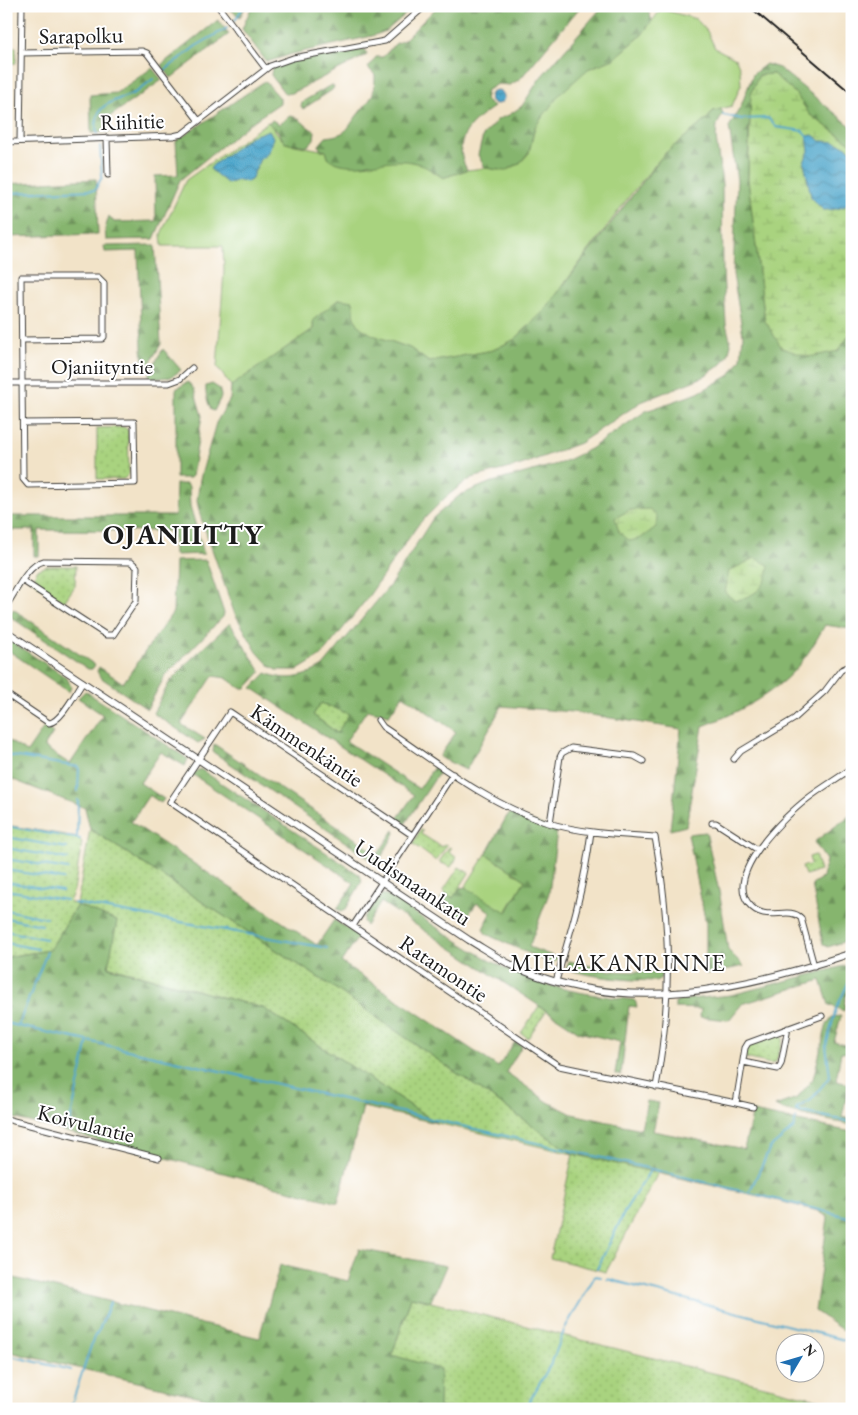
<svg xmlns="http://www.w3.org/2000/svg" width="858" height="1415" viewBox="0 0 858 1415" font-family="'EB Garamond',serif">
<style>
.grass{fill:url(#grass-dots);stroke:#62784e}
.forest{fill:url(#forest-firs);stroke:#516845;fill-rule:evenodd}
.wetland{fill:url(#wetland-marsh);stroke:#62784e}
.garden{fill:#a9d37f;stroke:#62784e}
.water{fill:url(#water-waves);stroke:#346174}
.lines{fill:none;stroke-linecap:round;stroke-linejoin:round}
.stream{stroke:#4da6cb;stroke-width:2}
.minor-casing{stroke:#3c3a36;stroke-width:7}
.tertiary-casing{stroke:#3c3a36;stroke-width:8}
.minor{stroke:#fff;stroke-width:5}
.tertiary{stroke:#fff;stroke-width:6}
.rail{stroke:#1c1c1c;stroke-width:2}
.labels{text-anchor:middle;stroke-width:4;stroke-linejoin:round;paint-order:stroke}
.street-label{font-size:22px;fill:#1c1c1c;stroke:#fff}
.neighbourhood-label{font-size:24px;letter-spacing:1px;fill:#1c1c1c;stroke:#fff}
.district-label{font-size:28px;font-weight:bold;letter-spacing:1px;fill:#1c1c1c;stroke:#fff}
</style>
<defs>
<pattern id="grass-dots" width="8" height="8" patternUnits="userSpaceOnUse" patternTransform="scale(1.25)"><rect width="8" height="8" fill="#a9d37f"/><path d="M2 2h.1M6 6h.1" fill="none" stroke="#91b56d" stroke-width="1.8" stroke-linecap="round"/></pattern>
<pattern id="forest-firs" width="22" height="20" patternUnits="userSpaceOnUse" patternTransform="scale(1.25)"><rect width="22" height="20" fill="#86b56e"/><path d="M5 1l3.5 6h-7zM16 11l3.5 6h-7z" fill="#6d925a"/></pattern>
<pattern id="wetland-marsh" width="20" height="14" patternUnits="userSpaceOnUse" patternTransform="scale(1.25)"><rect width="20" height="14" fill="#a9d37f"/><path d="M1 5h8M5 5V1M11 12h8M15 12V8" fill="none" stroke="#91b56d"/></pattern>
<pattern id="water-waves" width="16" height="10" patternUnits="userSpaceOnUse" patternTransform="scale(1.25)"><rect width="16" height="10" fill="#4da6cb"/><path d="M0 5q4-4 8 0t8 0" fill="none" stroke="#3f86a4"/></pattern>
</defs>
<rect width="100%" height="100%" fill="#fff"/>
<filter id="ink" filterUnits="userSpaceOnUse"><feTurbulence type="fractalNoise" baseFrequency=".02" numOctaves="2"/><feDisplacementMap in="SourceGraphic" scale="10" xChannelSelector="R" yChannelSelector="G"/><feConvolveMatrix kernelMatrix="1 2 1 2 8 2 1 2 1" color-interpolation-filters="sRGB"/></filter>
<filter id="wash" filterUnits="userSpaceOnUse"><feTurbulence type="fractalNoise" baseFrequency=".0096" numOctaves="4" result="noise"/><feDisplacementMap in="SourceGraphic" scale="20" xChannelSelector="R" yChannelSelector="G"/><feGaussianBlur stdDeviation="1.12" result="paint"/><feColorMatrix in="noise" values="0 0 0 0 0 0 0 0 0 0 0 0 0 0 0 0 0 1.4 0 .05"/><feComposite in="paint" operator="in"/></filter>
<g filter="url(#wash)">
<rect width="100%" height="100%" fill="#f2e3c8"/>
<path class="grass" d="M6,47H16V63L6,64Z
M124,427L128,430L129,474L124,479H97V428Z
M47,566H76L75,586L64,602L33,581L37,570Z
M321,703L350,714L337,733L313,715Z
M6,825L77,837L82,842L74,890L69,902L77,905L90,829L333,987L573,1154L658,1173L606,1272L550,1258L573,1154L437,1123L263,1008L107,966L77,905L50,950L6,957Z
M420,830H423L421,834L442,847L444,844L447,845L436,861L413,844Z
M449,847L451,848L449,852L457,858L451,867L439,862Z
M815,855L820,871L805,875L802,867L811,864L809,857Z
M459,867L469,873L453,898L443,891Z
M539,1006L546,1011L528,1038L521,1033Z
M779,1034L783,1039L776,1062L771,1064L746,1058L745,1054L749,1046Z
M411,1297L852,1408V1409L439,1408L392,1355Z"/>
<path class="forest" d="M226,6H246L240,17Z
M252,6H415L386,31L372,36L292,54L270,61H266L242,29Z
M438,6H581L520,79L510,85L498,84L487,90L485,100L494,107C470,123 451,140 467,170L443,178L433,171L369,163L352,167L333,162L328,158L326,151L320,149L319,145L326,137C349,134 346,129 359,113C371,98 375,97 375,75L368,68L376,57H383L395,44L404,40Z
M603,6H647L652,21L641,36L614,59L588,69L535,127L529,152L519,164L505,171L485,168L478,155L483,136L498,119L509,115L522,106L540,78Z
M218,20L229,34L171,78L161,65Z
M365,49L367,55L292,93L285,94L271,75L272,67L286,62Z
M766,64L779,68L852,127V144L810,115L795,93L773,74L759,75L749,127L748,179L765,321L838,351L852,331V629L825,625C818,637 811,650 802,661C780,691 738,713 703,726L686,826L670,830L681,729L572,712L502,706L466,770L439,757L456,732L403,695L389,715L367,710L346,741L419,789L434,767L440,771L405,824L397,819L414,795L252,688L266,673C287,682 303,678 323,666L391,584L433,518L460,495L489,483L561,463L590,449L646,411L698,393L730,375L741,359L743,335L733,274L737,181L729,127L741,106L753,74ZM321,703L349,714L337,733L313,715Z
M152,68L162,80L109,117L110,132L91,133L90,95L116,93Z
M265,81L280,98V103L249,124L180,180L154,239L106,240L105,229L109,216L114,222L156,221L155,176L178,175L176,141Z
M331,85L334,87L332,90L303,109L301,106L302,102Z
M721,109L723,113L717,125L716,138L722,184L723,271L726,324L731,344L728,355L722,364L703,377L641,402L580,443L521,465L472,478L460,486L446,497L418,525L366,600L321,656L298,670H277L270,666L257,652L234,612L200,515L197,501L200,479L216,423L230,399L231,386L313,329V320L339,299L353,301L355,319L373,335L410,348L429,362L493,350L515,339L543,312L664,154L707,119L713,111Z
M290,116C301,117 305,127 315,131L314,139L308,146L285,143L277,130L272,127L262,131L259,128L272,120L279,124Z
M96,179L98,234L6,237V184Z
M155,245L161,344L147,368L143,371L138,251L105,252L104,246Z
M163,349L181,370L171,377L149,379V373Z
M188,382L194,389L202,416L192,476L190,478H176V389Z
M212,384L220,389L221,397L214,411L211,410C208,403 205,394 206,386Z
M176,484H187L189,487L190,506L204,554L174,555L173,531L39,530V556H34V530H6V516H175Z
M206,560L224,613L223,617L165,676L147,709L100,677L97,671L99,667L123,683L173,612L175,561Z
M13,609L95,665L92,669H88L12,618L10,614Z
M230,623L261,672L246,688H240L226,678L213,676L181,724L205,739L198,743L153,713L169,683L187,663Z
M6,638L67,678L71,687L69,692L6,649Z
M85,691L188,759L185,766L161,752L140,783L164,799L161,803L149,795L131,822L317,945L334,920L359,936L341,962L498,1067L515,1042L522,1046L506,1072L548,1102L572,1114L641,1129L647,1101L659,1103L653,1131L744,1149L753,1112L852,1132V1337L815,1311L828,1217L818,1211L763,1197L573,1154L333,987L90,829L85,808L6,777V739L27,752L44,727L53,733L44,747L70,764L103,715L78,698Z
M214,744L378,854L394,830L395,833L379,861H373L213,752Z
M200,769L360,875L362,881L346,909L342,911L337,909L354,883L192,774Z
M511,813L557,831L549,893L529,947L558,958L552,964L486,934L483,929L491,912L477,903L466,918H463L448,910L440,899L446,893L453,898L460,888L465,887L507,912L525,880L486,854L507,816Z
M852,814V939L828,947L823,944L812,884L823,877L826,860L814,842Z
M706,832L720,896L728,950L744,966L706,974V924L688,834Z
M382,894L387,895C426,919 464,948 505,968C546,989 590,995 635,1000L637,1007L629,1006L621,1075L615,1074L620,1042L579,1032L381,902L366,926L363,921L364,917Z
M77,905L117,921L108,967L263,1008L437,1123L363,1107L338,1203L6,1116V957L50,950Z
M569,961L612,971L661,973V978L656,981C625,980 596,978 566,969Z
M852,964V984L845,1000L844,1011L829,1005L821,980L742,1004L729,1020L700,1017L701,1009L675,1008V1002L681,1000L731,995Z
M841,1016L834,1042L852,1047V1054L841,1052L836,1081L849,1084L842,1117L852,1119V1125C837,1122 783,1112 775,1106L797,1098L813,1079L827,1024L832,1017Z
M359,1249L446,1266L431,1301L411,1297L392,1355L440,1369L439,1407L445,1409H252L6,1351V1276L259,1338L280,1265L348,1281Z"/>
<path class="wetland" d="M773,74L795,93L810,115L852,144V331L838,351L809,357L782,348L765,321L748,179L751,93L759,75Z
M650,509L657,517L656,527L641,538L630,541L619,532L615,518L630,510Z
M755,558L769,565C767,588 757,594 735,601L725,593L729,571Z"/>
<path class="garden" d="M661,9L696,19L707,31L715,48L736,59L740,69L741,85L732,106L713,111L707,119L664,154L631,194L544,311L515,339L493,350L429,362L410,348L373,335L360,327L355,319L353,301L339,299L313,320V329L231,386L217,367L224,271L223,246H162L161,234L186,180L268,122L285,143L326,151L328,158C351,175 385,156 412,162C423,164 434,172 443,178L467,170L485,168L505,171L519,164L529,153L535,127L559,95L588,69L614,59L641,36Z
M486,854L525,880L506,912L465,887Z"/>
<path class="water" d="M490 97a7 7 0 1 1 14 0a7 7 0 1 1-14 0Z
M269,130L273,137C271,146 269,155 260,159L251,180L247,182L237,180L228,184L210,169L213,165L250,137Z
M813,135L821,141C834,141 842,143 852,151V200C845,209 833,210 823,210L811,197L804,162L809,151L807,136Z"/>
<g class="lines">
<path class="stream" d="M235,20L244,6
M164,71L196,46L227,28
M723,115L742,119L768,118L776,127L803,131L807,136
M97,134C92,102 112,103 134,93C141,90 147,83 153,79
M6,193L95,190L102,177L100,146
M6,755L79,767L78,791
M6,826L80,839
M6,837L67,848
M77,837L78,800
M6,848L68,859
M6,859L68,869
M6,870L63,879
M6,882L62,891
M6,890L66,900
M74,903L327,948
M6,910L46,918
M6,918L42,925
M6,931L46,939
M6,943L38,949
M852,975L836,1009L826,1046L830,1076L811,1100L797,1108L796,1111L852,1122
M6,1023L18,1026L47,952
M18,1026L88,1041L68,1130
M88,1041L651,1169
M750,1193L852,1218
M597,1269L627,1207L651,1169L749,1193L770,1148L793,1129L796,1118
M607,1279L852,1342
M6,1355L71,1370
M70,1409L94,1337L99,1330L110,1303
M413,1409H416
M525,1409L552,1362L565,1328L595,1276L601,1277"/>
</g>
</g>
<g filter="url(#ink)">
<g class="lines">
<defs>
<path id="minor" d="M218,6L266,69
M21,53L142,51L147,53L199,121
M107,138L108,175
M20,141L22,6
M6,142L173,136L182,134L270,66L293,58L385,41L425,6
M22,340L102,339L104,337V283L98,277H21L23,479L28,485L135,483L134,422L23,423
M6,383H169L180,379L192,368
M6,606C16,592 27,565 44,561L131,562L137,567L136,601L113,635H106L23,581
M6,694L49,723C61,722 76,692 83,682
M378,720L383,727C434,761 486,803 545,822C580,833 618,835 655,837C671,925 672,999 656,1087
M734,759L741,751L794,719L825,691L841,670L852,665
M550,823L560,757L562,753L571,748L634,756L643,761
M712,823H716L758,850
M412,835L230,712L170,802L559,1066L736,1103L745,1048L748,1043L822,1016
M353,926L453,774
M814,966L801,918C788,905 765,924 749,904C724,874 785,816 807,799C821,788 837,779 852,768
M556,981C572,928 584,887 591,832
M743,1062L778,1069L781,1064L788,1028
M736,1103L753,1107
M6,1119L159,1158"/>
<path id="tertiary" d="M6,631L469,940C486,950 503,962 522,970C631,1015 744,989 852,953"/>
</defs>
<use href="#minor" class="minor-casing"/>
<use href="#tertiary" class="tertiary-casing"/>
<use href="#minor" class="minor"/>
<use href="#tertiary" class="tertiary"/>
<path class="rail" d="M749,6L852,94"/>
</g>
</g>
<g class="labels">
<g class="street-label">
<text transform="translate(81 35) rotate(-1)" y="8">Sarapolku</text>
<text transform="translate(132 121) rotate(-2)" y="8">Riihitie</text>
<text x="102" y="374">Ojaniityntie</text>
<text transform="translate(307 745) rotate(34)" y="8">Kämmenkäntie</text>
<text transform="translate(413 882) rotate(34)" y="8">Uudismaankatu</text>
<text transform="translate(444 968) rotate(34)" y="8">Ratamontie</text>
<text transform="translate(86 1123) rotate(14)" y="8">Koivulantie</text>
</g>
<g class="neighbourhood-label">
<text x="618" y="971">MIELAKANRINNE</text>
</g>
<g class="district-label">
<text x="183" y="544">OJANIITTY</text>
</g>
</g>
<rect width="858" height="1415" fill="none" stroke="#fff" stroke-width="25"/>
<g transform="translate(800 1358) rotate(52)"><circle r="24" fill="#ffffff" stroke="#a4a4a4"/>
<path d="M0-4L9 19L0 12L-9 19Z" fill="#1f6fb2"/>
<text y="-8" font-size="14" font-weight="bold" text-anchor="middle" fill="#1c1c1c">N</text>
</g>
</svg>
